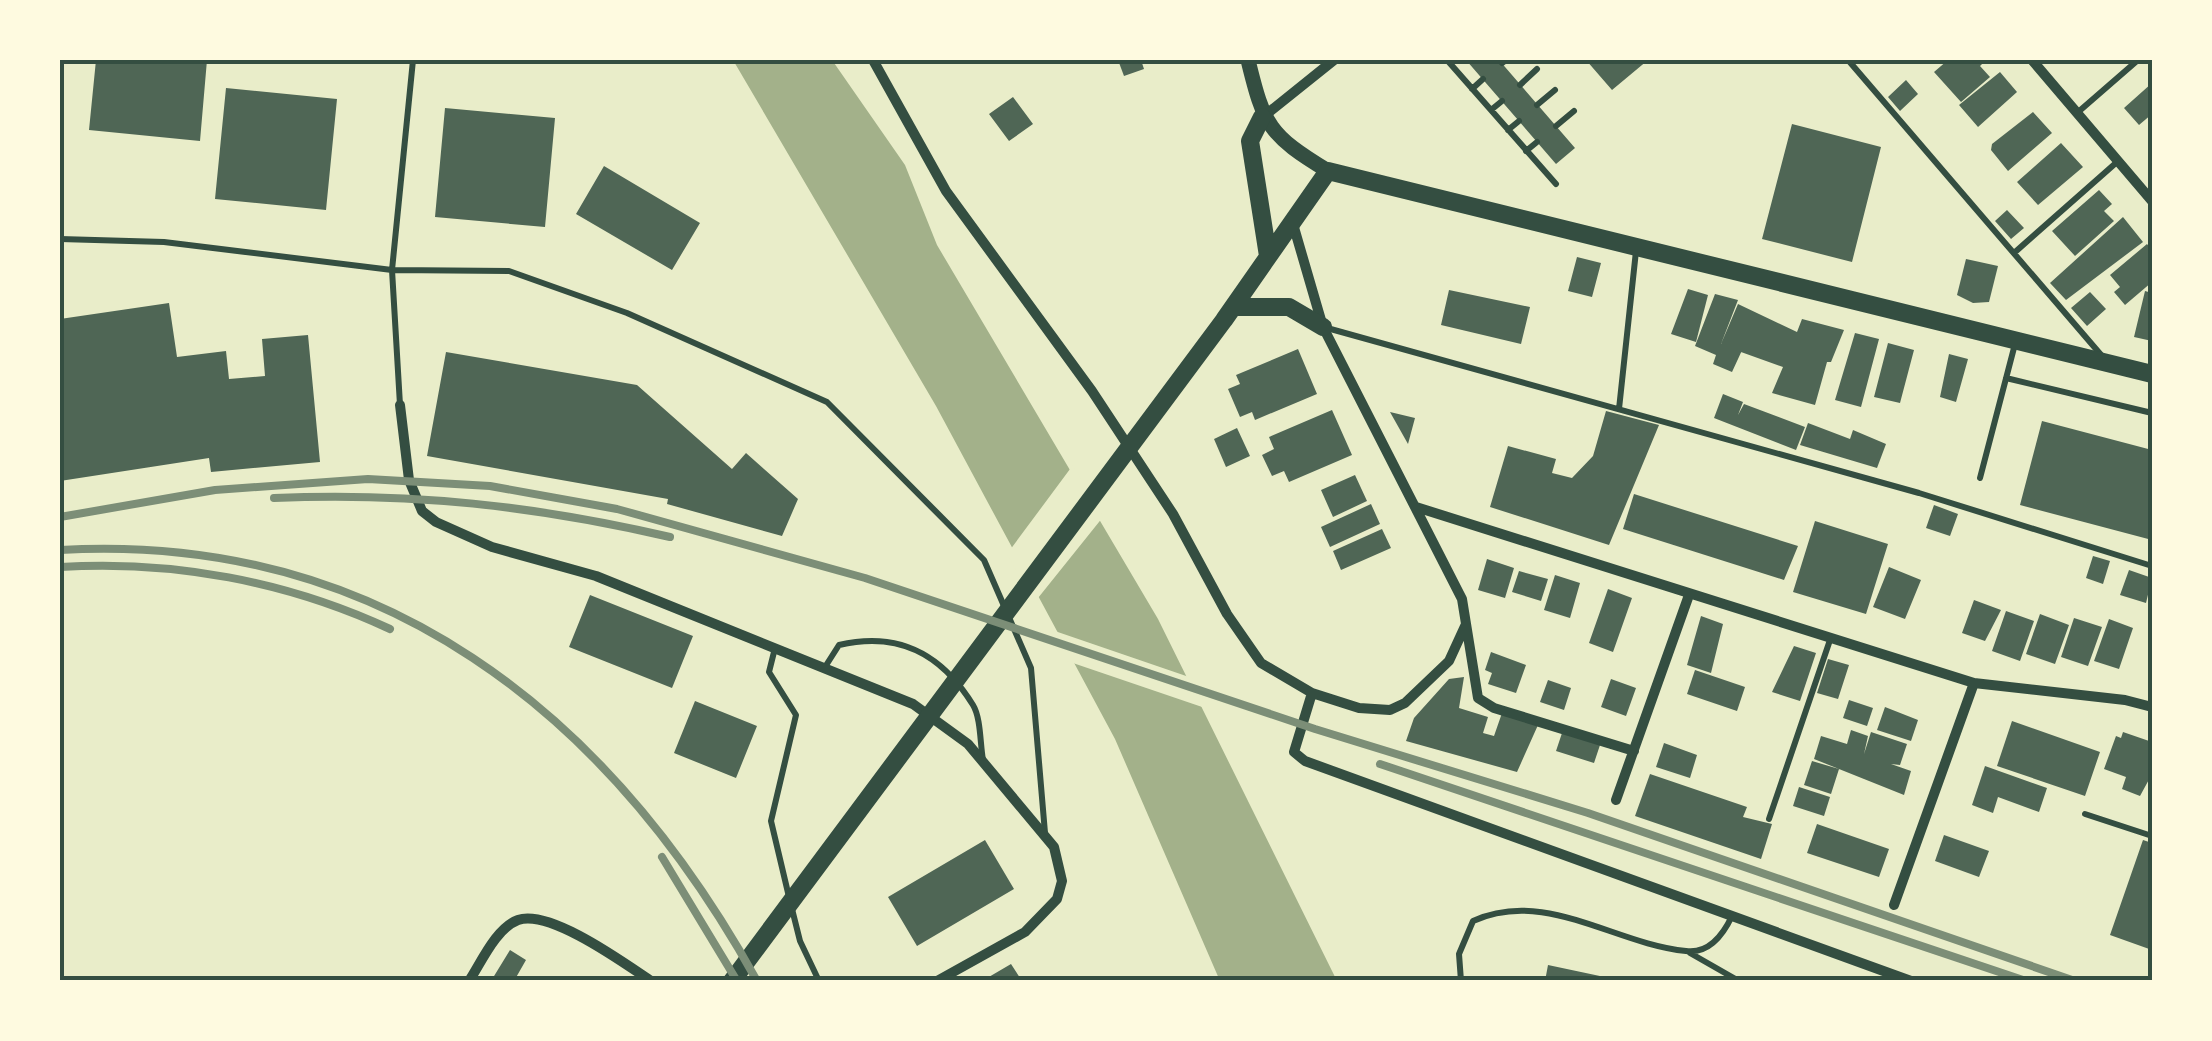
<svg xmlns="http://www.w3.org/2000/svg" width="2212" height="1041" viewBox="0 0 2212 1041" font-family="Signika,sans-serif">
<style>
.water{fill:#a3b18a}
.pier{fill:#e9edc9}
.building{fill:#4f6655}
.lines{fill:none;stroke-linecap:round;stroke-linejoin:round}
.service{stroke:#344e41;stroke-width:6}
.minor{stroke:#344e41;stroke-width:10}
.tertiary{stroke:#344e41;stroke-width:15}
.primary{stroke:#344e41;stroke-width:18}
.rail{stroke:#7c8e77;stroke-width:8}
.neatline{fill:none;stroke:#344e41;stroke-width:4}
</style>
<rect width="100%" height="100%" fill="#e9edc9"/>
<path class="water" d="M733,60H832L905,165L937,245L1158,619L1337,981H1220L1115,739L936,406Z"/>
<path class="pier" d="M1073,465L1103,517L1034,603L1007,554Z
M1049,629L1192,678L1208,709L1067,661Z"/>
<path class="building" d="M96,60H207L200,141L89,130Z
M1118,60H1141L1144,69L1124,76Z
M1466,60H1499L1575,148L1556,164Z
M1586,60H1648L1612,90Z
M1948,60H1986L1980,66L1990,77L1961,102L1934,72Z
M2000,72L2017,92L1978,127L1959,105Z
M1906,80L1918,94L1900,111L1888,97Z
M2152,83V114L2139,125L2124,108Z
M226,88L337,99L326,210L215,199Z
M1013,97L1033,124L1009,141L989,114Z
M445,108L555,118L545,227L435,217Z
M2033,112L2052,133L2008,171L1991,150L1992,144Z
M1792,124L1881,147L1852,262L1762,239Z
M2061,143L2083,167L2038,205L2017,182Z
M604,166L700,223L672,270L576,214Z
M2099,190L2112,204L2104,211L2114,221L2075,256L2052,231Z
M2007,210L2024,228L2011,239L1995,221Z
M2123,217L2143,242L2066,300L2050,283Z
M2147,244L2152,250V282L2125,305L2114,292L2120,287L2110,275Z
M1577,257L1601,263L1592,297L1568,291Z
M1966,259L1998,266L1989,302L1973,303L1957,295Z
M1688,289L1708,295L1696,342L1671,334Z
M1449,290L1530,307L1521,344L1441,325Z
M2145,291L2152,293V341L2134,337Z
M2090,292L2106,309L2087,326L2071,308Z
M1715,294L1738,300L1721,344L1738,304L1797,332L1802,319L1844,330L1831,362H1827L1815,405L1772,393L1783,367L1741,352L1750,333L1732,372L1713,364L1716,355L1695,346Z
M169,303L177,357L226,351L229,379L265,376L262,339L308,335L320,462L211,472L209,458L60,481V319Z
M1855,333L1879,339L1861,407L1835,400Z
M1888,343L1914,350L1900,403L1874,397Z
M1298,349L1317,394L1255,420L1252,412L1240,417L1228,389L1240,384L1236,375Z
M446,352L637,385L732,469L746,453L798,499L782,536L667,504L668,499L427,456Z
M1949,354L1968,359L1956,402L1940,397Z
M1723,394L1743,402L1738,415L1744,404L1805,427L1796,450L1714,418Z
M1332,410L1352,455L1289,482L1284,471L1272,476L1262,455L1274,449L1269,437Z
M1606,411L1659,425L1609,545L1490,507L1508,446L1556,459L1552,473L1572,478L1593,456Z
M1390,412L1415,418L1408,444Z
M2042,421L2152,450V540L2020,505Z
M1808,423L1850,439L1853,430L1886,444L1877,468L1800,445Z
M1237,428L1250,456L1226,467L1214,439Z
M1355,475L1367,501L1333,517L1321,490Z
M1634,494L1798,546L1784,580L1623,529Z
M1371,504L1380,524L1330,547L1321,527Z
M1934,505L1958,514L1950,536L1926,528Z
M1815,521L1888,544L1866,614L1793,592Z
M1382,529L1391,548L1341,570L1333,551Z
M2093,556L2110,561L2103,584L2086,578Z
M1487,559L1514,568L1505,598L1478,590Z
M1889,567L1921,580L1905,619L1873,607Z
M2129,570L2152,578L2146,603L2120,595Z
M1519,571L1548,579L1541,601L1512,592Z
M1555,575L1580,583L1570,618L1544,610Z
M1608,589L1632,598L1613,652L1589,643Z
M590,595L693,636L672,688L569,647Z
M1974,600L2001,610L1985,641L1962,633Z
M2006,611L2034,621L2020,661L1992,651Z
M2040,614L2069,625L2055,664L2026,654Z
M1701,616L1723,624L1711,673L1687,665Z
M2074,618L2102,627L2088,666L2061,657Z
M2109,619L2133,628L2119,669L2094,661Z
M1794,646L1816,653L1800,701L1772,692Z
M1491,652L1526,665L1516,693L1488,684L1492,673L1485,670Z
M1828,659L1849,665L1838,699L1817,693Z
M1695,670L1745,687L1737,711L1687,694Z
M1464,677L1459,708L1488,717L1483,733L1494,736L1502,713L1538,725L1517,772L1406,741L1414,718L1449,679Z
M1611,679L1636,688L1626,716L1601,707Z
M1548,680L1571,688L1564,710L1540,702Z
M1849,700L1873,708L1867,726L1843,718Z
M695,701L757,726L736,778L674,753Z
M1885,707L1918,720L1911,741L1877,730Z
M2012,721L2100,752L2085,796L1997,766Z
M1851,730L1868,736L1864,754L1871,732L1907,744L1900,765L1891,764L1911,771L1904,795L1814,759L1821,736L1847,744Z
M2123,732L2152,742V774L2140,796L2122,789L2126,777L2104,769L2116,736L2121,738Z
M1562,733L1600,745L1594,763L1556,751Z
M1664,743L1697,755L1690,778L1656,767Z
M1812,761L1839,769L1831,794L1804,785Z
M1985,766L2047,788L2039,812L1998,797L1993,813L1972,805Z
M1650,774L1747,807L1743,817L1772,824L1761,859L1635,816Z
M1799,787L1830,797L1824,816L1793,806Z
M1817,824L1889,849L1879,877L1807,853Z
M1944,835L1989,851L1979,877L1935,861Z
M985,840L1014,889L917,946L888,897Z
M2143,840L2152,843V950L2110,935Z
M510,950L526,960L514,981H491Z
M1011,964L1022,981H982Z
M1548,965L1614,979L1613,981H1545Z"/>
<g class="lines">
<path class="service" d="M1447,60L1556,184
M1848,60L2102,356
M1502,63L1506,60
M1520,85L1537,69
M1472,89L1483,79
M1537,105L1555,90
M1491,110L1502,101
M2077,113L2138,60
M1556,126L1574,111
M1508,130L1519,121
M1526,151L1537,142
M60,239L164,242L392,270L509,271L627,313L827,402L984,560L1031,668L1045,833
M2014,253L2117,162
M1327,328L1919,493L2152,566
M2006,378L2152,413
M400,405L392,270L413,60
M1619,409L1636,251
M1980,478L2015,344
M775,648L769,672L796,715L771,821L789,897
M825,667L839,645C898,631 941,653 973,705C981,718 980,744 983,760
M2085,814L2152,836
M1769,819L1830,640
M792,909L800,941L819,981
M1690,953L1739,981
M1461,981L1459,954L1473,921C1545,888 1614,944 1686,951C1709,954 1723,935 1732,916"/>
<path class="minor" d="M873,60L946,191L1092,391L1173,514L1227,614L1261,663L1312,693L1359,708L1390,710L1405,703L1449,661L1466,624
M2032,60L2152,201
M1263,117L1334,60
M1293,224L1323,327L1462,599L1478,698L1494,708L1634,751
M400,405L409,480L422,511L436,522L492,547L596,576L913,704L968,744L1054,847L1062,881L1057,899L1025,932L937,981
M1416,507L1974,683L2125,700L2152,707
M1312,693L1294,752L1305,761L1911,981
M1616,800L1689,595
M1894,905L1974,683
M469,981C481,963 496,928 518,920C550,909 624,963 651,981"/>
<path class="tertiary" d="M1248,60C1264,126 1269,135 1328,171"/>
<path class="primary" d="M1262,117L1250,141L1268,256
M1233,307H1289L1323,327
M732,981L1224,320L1328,171L2152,374"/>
<path class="rail" d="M274,498C410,492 537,506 670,537
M60,517L215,490L368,479L490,486L617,509L865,578L1315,729L1588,813L2075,981
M60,550C380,532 608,712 757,981
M60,567C173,560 287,581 390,629
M1380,764L2026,981
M662,857L737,981"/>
</g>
<rect width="2212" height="1041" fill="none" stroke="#fefae0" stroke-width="125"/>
<rect x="62" y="62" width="2088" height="916" class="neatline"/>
</svg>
